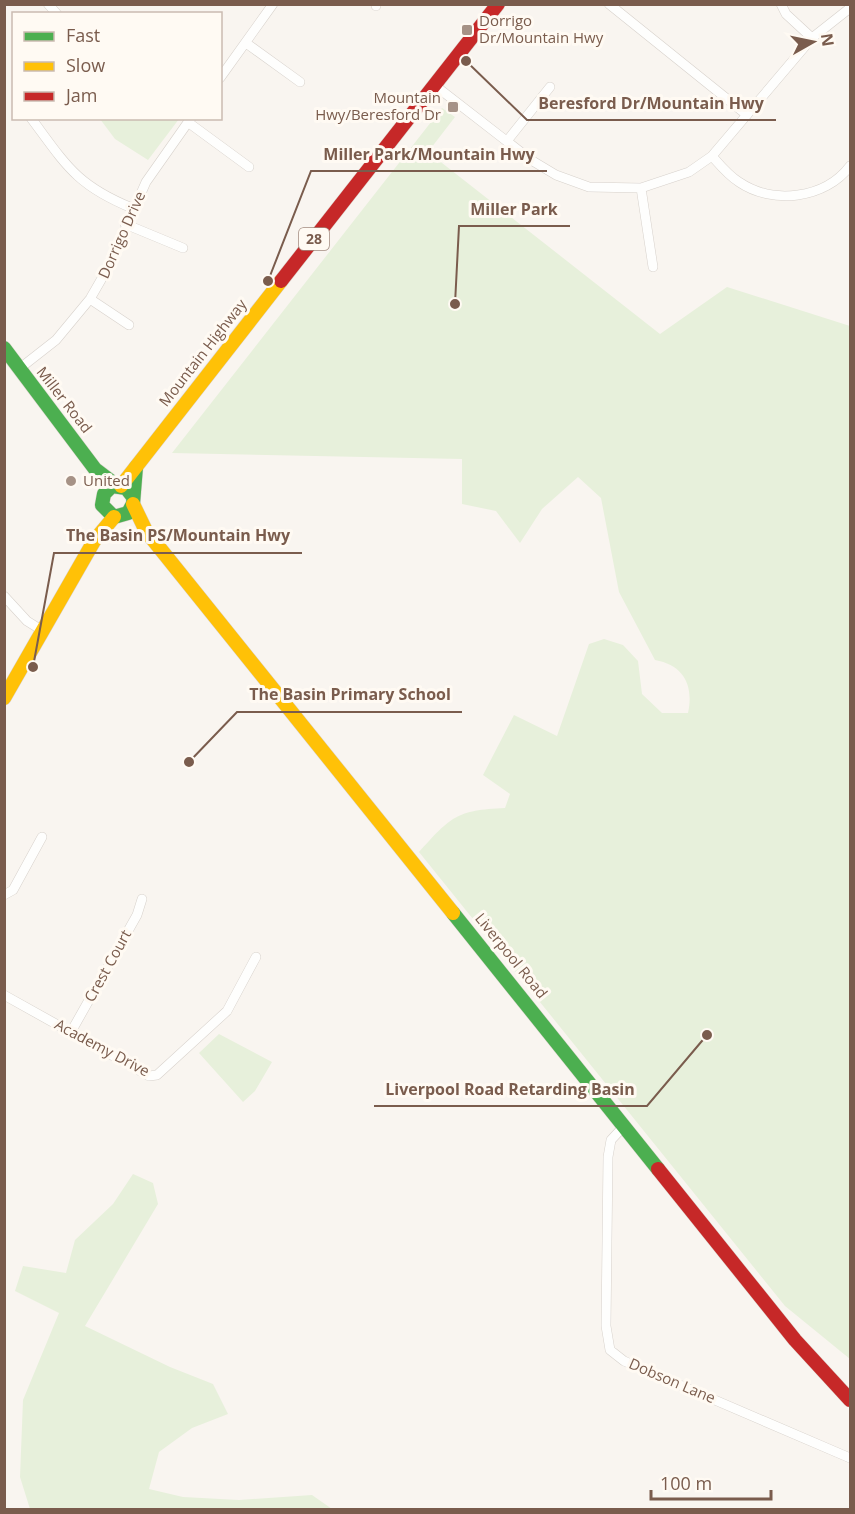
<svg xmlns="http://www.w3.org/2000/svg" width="855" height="1514" viewBox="0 0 855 1514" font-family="'Open Sans',sans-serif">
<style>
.green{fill:#e7f0db}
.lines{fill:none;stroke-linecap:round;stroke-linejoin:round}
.street-casing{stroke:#d7d1cb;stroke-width:10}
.fast-casing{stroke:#d9d2cb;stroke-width:15}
.slow-casing{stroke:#d9d2cb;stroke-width:15}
.jam-casing{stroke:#d9d2cb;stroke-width:15}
.street{stroke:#fefefd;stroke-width:9}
.fast{stroke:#4caf50;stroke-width:14}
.slow{stroke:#ffc107;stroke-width:14}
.jam{stroke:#c62828;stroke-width:14}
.poi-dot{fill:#a69286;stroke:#fffaf3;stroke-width:2}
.labels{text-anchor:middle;stroke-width:6;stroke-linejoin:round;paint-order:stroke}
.shield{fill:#fffaf3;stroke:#a28b7f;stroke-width:1.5}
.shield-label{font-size:14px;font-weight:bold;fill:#7a5c4d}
.poi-label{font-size:15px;fill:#7a5c4d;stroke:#fffaf3;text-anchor:start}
.street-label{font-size:15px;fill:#7a5c4d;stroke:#fffaf3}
.leader{fill:none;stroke:#7a5c4d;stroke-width:2}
.callout-dot{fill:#7a5c4d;stroke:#fffaf3;stroke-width:2}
.callout-label{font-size:16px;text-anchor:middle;font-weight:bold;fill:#7a5c4d;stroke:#fffaf3;stroke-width:6;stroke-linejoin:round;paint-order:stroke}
</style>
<rect width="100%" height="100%" fill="#f9f5f0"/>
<path class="green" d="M442,108L455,117L428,152L660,334L727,287L850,326V1359L785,1306L419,852C451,817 456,810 505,808L510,794L483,775L514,715L557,736L589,644L604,639L623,645L638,661L642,694L662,713H688C694,686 684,665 655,660L619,592L601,498L578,477L542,509L520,543L496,511L462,504V459L172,453Z
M100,119H179L148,160L115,139Z
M219,1034L272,1062L255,1091L243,1102L199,1053Z
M133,1174L153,1183L158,1204L85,1326L170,1367L213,1384L228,1414L192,1428L159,1452L149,1489L183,1497L239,1500L312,1495L332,1509H30L20,1477L23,1400L59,1313L15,1291L23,1266L66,1273L75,1240L113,1204Z"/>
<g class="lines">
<defs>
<path id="street" d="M48,4L57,14
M376,4V6
M609,4L747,115
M781,4L786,14L812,38
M246,43L300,82
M220,78L273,4
M433,84L531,160L556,175L589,187L641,188L689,172L712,156L812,38L850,8
M31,118C66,165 76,185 132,208
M189,123L249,167
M507,141L550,87
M712,156C720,165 728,175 739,182C773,205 825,199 850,166
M641,188L653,267
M125,224L183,248
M90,299L129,325
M19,369L56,340L90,299L109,266L146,182L191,118
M4,596L27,621L43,631
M4,895L13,890L42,837
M4,995L149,1076L157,1075L227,1011L256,957
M71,1032L137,915L142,899
M625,1125L611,1140L608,1157L606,1326L610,1350L624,1361L850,1458"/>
<path id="fast" d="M4,348L95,469L116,485
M133,497L126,488L112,486L104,494L102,505L114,517L128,513L133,504L136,467
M453,913L658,1169"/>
<path id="slow" d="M121,486L281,281
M133,504L146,531L453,913
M4,698L94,541L114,517"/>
<path id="jam" d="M281,281L498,4
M658,1169L795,1340L850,1400"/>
</defs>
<use href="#street" class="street-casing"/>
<use href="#fast" class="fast-casing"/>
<use href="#slow" class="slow-casing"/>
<use href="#jam" class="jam-casing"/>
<use href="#street" class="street"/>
<use href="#fast" class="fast"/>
<use href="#slow" class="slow"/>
<use href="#jam" class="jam"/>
</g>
<g class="poi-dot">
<rect x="461" y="24" width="12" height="12" rx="3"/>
<rect x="447" y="101" width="12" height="12" rx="3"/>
<circle cx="71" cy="481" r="6"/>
</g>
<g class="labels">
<rect class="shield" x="299" y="228" width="30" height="22" rx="4.5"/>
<g class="shield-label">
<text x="314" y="244">28</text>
</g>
<g class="poi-label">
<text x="479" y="26">Dorrigo<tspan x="479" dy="17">Dr/Mountain Hwy</tspan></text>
<text x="441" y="103" text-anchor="end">Mountain<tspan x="441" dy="17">Hwy/Beresford Dr</tspan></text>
<text x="83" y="486">United</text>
</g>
<g class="street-label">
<text transform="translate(122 235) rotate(-66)" y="5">Dorrigo Drive</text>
<text transform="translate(203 353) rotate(-52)" y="5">Mountain Highway</text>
<text transform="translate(64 400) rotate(52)" y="5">Miller Road</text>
<text transform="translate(511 956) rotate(51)" y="5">Liverpool Road</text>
<text transform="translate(108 966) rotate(-61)" y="5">Crest Court</text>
<text transform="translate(102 1048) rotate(28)" y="5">Academy Drive</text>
<text transform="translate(672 1381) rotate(23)" y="5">Dobson Lane</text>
</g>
</g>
<path class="leader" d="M466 61L527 120H776M268 281L311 171H547M455 304L459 226H570M33 667L54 553H302M189 762L237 712H462M707 1035L647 1106H374"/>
<g class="callout-dot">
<circle cx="466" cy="61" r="6"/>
<circle cx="268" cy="281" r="6"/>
<circle cx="455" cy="304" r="6"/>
<circle cx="33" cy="667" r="6"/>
<circle cx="189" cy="762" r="6"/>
<circle cx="707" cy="1035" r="6"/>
</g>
<g class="callout-label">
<text x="651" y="109">Beresford Dr/Mountain Hwy</text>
<text x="429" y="160">Miller Park/Mountain Hwy</text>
<text x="514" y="215">Miller Park</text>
<text x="178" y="541">The Basin PS/Mountain Hwy</text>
<text x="350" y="700">The Basin Primary School</text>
<text x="510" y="1095">Liverpool Road Retarding Basin</text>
</g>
<rect width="855" height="1514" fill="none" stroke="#7a5c4d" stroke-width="12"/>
<rect x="12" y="12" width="210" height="108" fill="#fffaf3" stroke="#cabbb1" stroke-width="1.5"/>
<rect x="24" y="32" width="30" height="9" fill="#4caf50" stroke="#cabbb1" stroke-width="1.5"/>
<text x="66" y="42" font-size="18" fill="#7a5c4d">Fast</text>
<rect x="24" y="62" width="30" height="9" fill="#ffc107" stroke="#cabbb1" stroke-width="1.5"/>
<text x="66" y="72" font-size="18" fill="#7a5c4d">Slow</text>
<rect x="24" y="92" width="30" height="9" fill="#c62828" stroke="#cabbb1" stroke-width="1.5"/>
<text x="66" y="102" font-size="18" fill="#7a5c4d">Jam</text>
<g transform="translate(813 42) rotate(81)" stroke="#fffaf3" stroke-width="4.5" paint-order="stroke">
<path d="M0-4.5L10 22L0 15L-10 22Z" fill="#7a5c4d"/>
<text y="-9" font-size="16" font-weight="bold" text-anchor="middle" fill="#7a5c4d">N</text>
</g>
<path d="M651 1490v9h120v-9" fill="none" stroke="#7a5c4d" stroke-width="3"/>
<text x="660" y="1490" font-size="18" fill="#7a5c4d" stroke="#fffaf3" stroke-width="4.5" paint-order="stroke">100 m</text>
</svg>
